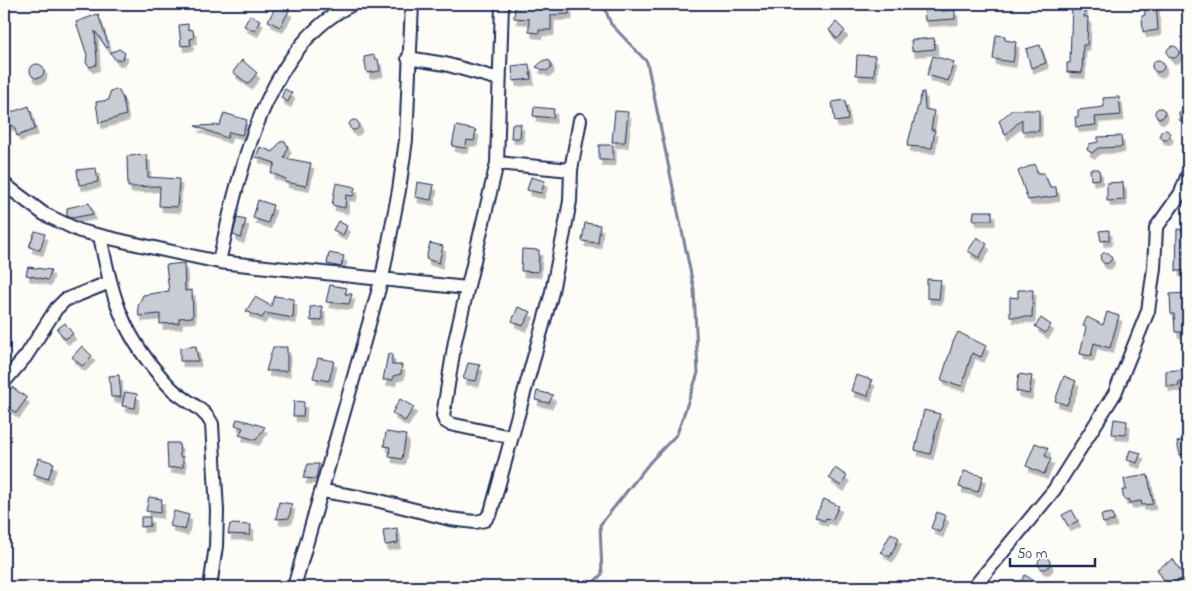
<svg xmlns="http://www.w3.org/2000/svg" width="1192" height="591" viewBox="0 0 1192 591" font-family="'Indie Flower',sans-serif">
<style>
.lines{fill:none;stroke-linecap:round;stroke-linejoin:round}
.stream{stroke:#76819c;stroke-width:3}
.building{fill:#c9ccd3;stroke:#1b2f5e;filter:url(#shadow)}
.street-casing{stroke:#1b2f5e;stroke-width:16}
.street{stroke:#fdfcf7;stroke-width:12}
</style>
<defs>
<filter id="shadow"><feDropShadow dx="3" dy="5.5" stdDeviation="0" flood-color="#0004"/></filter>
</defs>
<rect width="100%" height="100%" fill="#fdfcf7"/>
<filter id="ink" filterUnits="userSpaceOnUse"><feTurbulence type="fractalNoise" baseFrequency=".02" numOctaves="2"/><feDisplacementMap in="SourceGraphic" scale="10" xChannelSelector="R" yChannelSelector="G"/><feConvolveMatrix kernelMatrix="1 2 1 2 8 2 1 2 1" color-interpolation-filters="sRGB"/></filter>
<g filter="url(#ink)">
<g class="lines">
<path class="stream" d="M589,587L602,574L600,525L651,461L677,434L698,373L694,289L647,62L611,24L603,4"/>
</g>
<path class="building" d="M277,4L289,11L280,27L268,21Z
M544,4L569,7V14L551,15V30H539V33L529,32V19L514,18L515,5L544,6Z
M1072,4H1085L1084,17H1088L1087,45H1083L1082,73L1067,72V63H1070Z
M1144,4H1156L1158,30L1143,32L1142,16L1145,15Z
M941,5L942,11L955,10V19L925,21L924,6Z
M98,14L109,47L107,48L95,31L97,61L96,65L90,67L86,63L87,55L76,22Z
M250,15L260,20L255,31L244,26Z
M836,22L845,31L837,39L829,30Z
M188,24V29L193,30L194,38L190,39L191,45L181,46L179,25Z
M996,35L1005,36V40L1016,42L1013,62L993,59Z
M934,38L935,49L912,51L911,40Z
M1040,45L1046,63L1031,68L1026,49Z
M1167 52a6 6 0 1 1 12 0a6 6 0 1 1-12 0Z
M119,49L125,53L123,59L120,60H116L110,53Z
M374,55L375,59H378L380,71L367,73L364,57Z
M857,55L875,56L874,76L856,75Z
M933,56L954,62L948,81L927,75Z
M242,60L257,73L248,84L233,72Z
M544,60L550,61L551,64V68L546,71L536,67Z
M1152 66a6 6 0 1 1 12 0a6 6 0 1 1-12 0Z
M30 71a7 7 0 1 1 14 0a7 7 0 1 1-14 0Z
M529,64L531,79L513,81L512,66Z
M115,89L119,91L123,99L126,115L99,123L96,102L109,100L110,92Z
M285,89L292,93L288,102L281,98Z
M922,92H924L925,109L934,111L931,130H935L932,148L907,146Z
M1119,97L1121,115L1095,117L1096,125L1076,127L1075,117H1078V110L1104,107L1103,98Z
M845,100L848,120L835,122L832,102Z
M29,106L35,129L17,136L14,126L9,125L6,114Z
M534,107L554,109L553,118L533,116Z
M1155 113a5 5 0 1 1 10 0a5 5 0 1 1-10 0Z
M1012,110H1039V131H1022V119L1005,135L999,121Z
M615,111L628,112L625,142H612Z
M1188,111V119L1180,121L1179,112Z
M224,113L247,120L242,135L229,132L227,138L195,126L220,125Z
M349 125a5 5 0 1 1 10 0a5 5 0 1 1-10 0Z
M512,124H521L520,138H511Z
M456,126L476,130L474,141L467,140L465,148L452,146Z
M1160 135a5 5 0 1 1 10 0a5 5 0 1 1-10 0Z
M1121,136L1122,147L1098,148L1092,153L1087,150L1089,144L1098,142V137Z
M285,141L288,147L284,158L311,163L306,186L285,182L286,179L271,173L275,163L256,157L260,147L273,152L280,142Z
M599,145H613V160H599Z
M147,155L148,177L179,179L177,207L159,206L160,186L128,187L127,156Z
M1035,164L1037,173H1044L1050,187H1056L1057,196L1028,200L1018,171Z
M96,168L98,182L79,185L77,170Z
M1090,169H1099L1100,179L1091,180Z
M531,177L545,181L541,193L527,190Z
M417,182L434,185L431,200L415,197Z
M1123,182L1124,200L1107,201V183Z
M336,183L355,187L353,196L346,195L345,208L332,205Z
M258,200L273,205L268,223L253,218Z
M89,203L93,214L72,218L67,216V208Z
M974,211H992V220H973Z
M237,218L246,220L241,238L233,235Z
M338,221L347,226L343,235L333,230Z
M585,223L600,225L598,243L582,241Z
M1177,229L1188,231L1185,258H1188V271H1176Z
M1109,230V240L1101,241L1099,231Z
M35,231L45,234L40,250L29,247Z
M977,237L987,244L979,258L968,251Z
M430,243L443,246L439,263L426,259Z
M522,249L539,250L538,272L521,271Z
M1100.5 258a5.5 5.5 0 1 1 11 0a5.5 5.5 0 1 1-11 0Z
M329,253L344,256L341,267L327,264Z
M184,263L185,291L192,290L193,317L179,318V323L160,324V314L139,316L138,306L143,295L169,291L166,265Z
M28,267L51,270L48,280L26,275Z
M927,279L941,280L939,299L927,298Z
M330,285L347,288L345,294H352L349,304L326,302Z
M1018,290H1033L1032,317H1010V297L1018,298Z
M1188,293V332H1175L1174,314H1171L1170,294Z
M274,296L294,299L293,318L265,313L262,318L246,311L255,297L271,306Z
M322,306V320L311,321L310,307Z
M518,307L531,312L523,326L512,321Z
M1107,312L1119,316L1110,348L1094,343L1091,356L1080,354L1086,327L1083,326L1087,317L1103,325Z
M1041,318L1051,325L1045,333L1035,326Z
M65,323L73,334L65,339L57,329Z
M958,332L986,346L981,357L972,353L962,386L941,380L953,342Z
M82,346L92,356L82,366L72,357Z
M196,346L198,361H180V348Z
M273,347H287V371H266Z
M388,354H392V365H402L401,374L393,376V380H383Z
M318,358L334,361L329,381L313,378Z
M468,363L480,365L476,381L463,379Z
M1188,369V379L1179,381V386H1166V371Z
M1019,374L1032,376L1029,394L1016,391Z
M119,375L121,397H111L109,376Z
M856,375L872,380L868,396L851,391Z
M1064,376L1076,381L1067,405L1055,401Z
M12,387L27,398L16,413L4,404V399Z
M537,391L553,395L549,403L535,400Z
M125,392L137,394L135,408L122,406Z
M400,399L414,407L405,421L392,413Z
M294,401L304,402L303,416H293Z
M924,410L940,414L930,454L915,450Z
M237,419L246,421L265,427L256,440L239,435L243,428L235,425Z
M1114,419L1127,421L1126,435L1112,434Z
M386,432L406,435L402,459L389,457L390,447L384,446Z
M1188,439V453L1180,455L1177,442Z
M167,443H179L180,457H183V467L168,468Z
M1035,443L1048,448L1045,456L1051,459L1044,474L1026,466Z
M1130,450L1141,453L1137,463L1127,460Z
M39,458L54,463L48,479L33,474Z
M308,464H319L316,479L303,478Z
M835,468L847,476L841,486L829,478Z
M964,471L983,476L978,492L959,487Z
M1148,475L1153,504L1142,505L1141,501L1129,503V499L1124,500L1122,490H1126L1124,479Z
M149,497L162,499L160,513L146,511Z
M824,499L839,506L832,520L826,518L824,521L815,517Z
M279,502L292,504L289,518L276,519Z
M1072,510L1078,521L1068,526L1062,515Z
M174,511L189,515L185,530L170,526Z
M937,512L946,516L940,532L931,528Z
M1112,513L1114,521L1103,523L1101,515Z
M141,517H150V526L141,527Z
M230,524L251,525L250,535L228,534Z
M397,528L398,543L385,545L383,530Z
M891,533L899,538L890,557L881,552Z
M1038 563a6 6 0 1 1 12 0a6 6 0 1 1-12 0Z
M1173,559L1184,577L1168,587L1157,569Z
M1025,575L1034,581L1030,587H1017Z"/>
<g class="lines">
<defs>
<path id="street" d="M502,4L497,163L455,341L443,416L445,421L450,424L511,437
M1187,4L1188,7
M408,58L445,64L499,79
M497,163L571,170
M4,184L44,214L80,231L127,242L219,262L467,288
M100,236C113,302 123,337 170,387C183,401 203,406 212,424L217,511L216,546L210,587
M219,262C238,176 266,44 353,4
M4,382L26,356L56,309L65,300L110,282
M323,491L376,500L450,519L475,522L485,520L491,512L551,296L564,233L570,201L571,170L580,120
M294,587L382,278L399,190L406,140L412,4
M974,587L1054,490L1115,393L1148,311L1154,268L1156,228L1181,193L1188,174"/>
</defs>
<use href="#street" class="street-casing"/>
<use href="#street" class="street"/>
</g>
</g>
<rect width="1192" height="591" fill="none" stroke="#fdfcf7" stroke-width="20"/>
<rect x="10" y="10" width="1172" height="571" fill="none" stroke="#1b2f5e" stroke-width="2" filter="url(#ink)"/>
<path d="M1010 558v8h85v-8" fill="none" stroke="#1b2f5e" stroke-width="2.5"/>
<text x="1017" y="558" font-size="15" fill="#1b2f5e" stroke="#fdfcf7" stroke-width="4" paint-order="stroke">50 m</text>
</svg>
